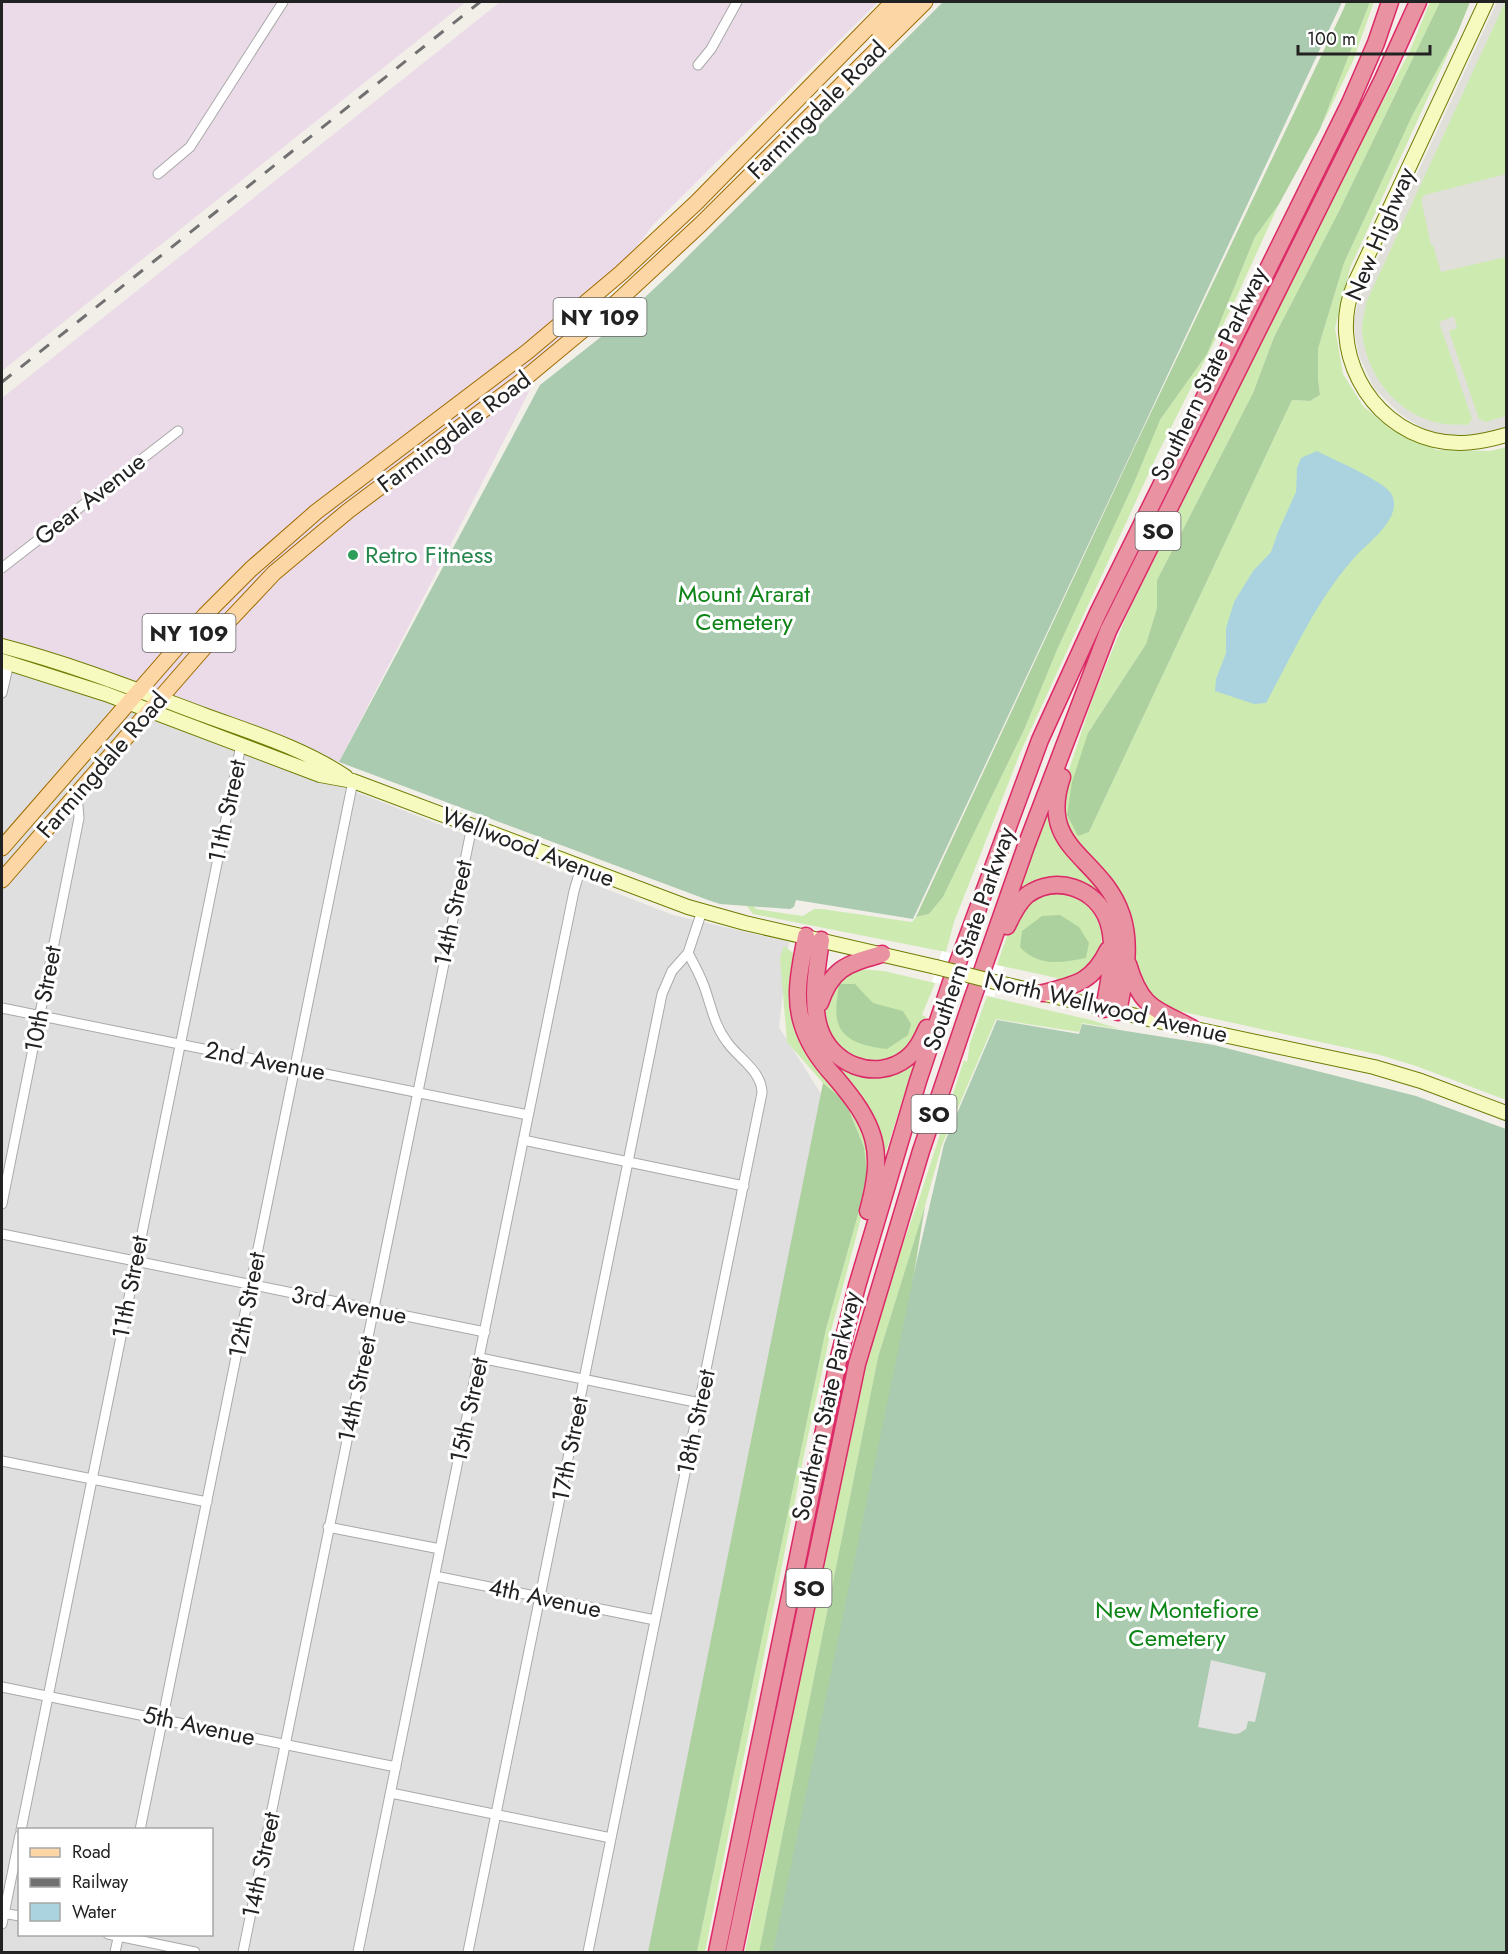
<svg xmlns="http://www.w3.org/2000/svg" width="1508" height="1954" viewBox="0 0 1508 1954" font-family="Jost,sans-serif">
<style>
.residential{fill:#e0dfdf;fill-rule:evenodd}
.industrial{fill:#ebdbe8}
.airport{fill:#e1dfda}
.grass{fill:#cdebb0}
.forest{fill:#add19e}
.cemetery{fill:#aacbaf}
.parking{fill:#e2e2e2}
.water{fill:#aad3df}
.pier{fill:#fff}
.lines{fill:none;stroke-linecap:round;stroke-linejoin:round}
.street-casing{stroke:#a9a9a9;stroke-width:11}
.secondary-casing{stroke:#707d05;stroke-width:16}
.primary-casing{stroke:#a06b00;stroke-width:17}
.highway-casing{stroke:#dc2a67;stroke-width:19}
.street{stroke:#fff;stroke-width:9}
.secondary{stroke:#f7fabf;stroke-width:14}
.primary{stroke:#fcd6a4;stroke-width:15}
.highway{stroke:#e892a2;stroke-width:16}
.rail{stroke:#707070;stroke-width:3;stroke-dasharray:12 12;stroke-linecap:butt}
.secondary-bridge-casing{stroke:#707d05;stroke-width:16;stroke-linecap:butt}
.secondary-bridge{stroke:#f7fabf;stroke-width:14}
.leisure-dot{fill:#2e9e5b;stroke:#fff;stroke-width:2}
.labels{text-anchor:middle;stroke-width:6;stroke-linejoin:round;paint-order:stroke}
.shield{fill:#fff;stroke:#646464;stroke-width:1.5}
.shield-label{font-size:22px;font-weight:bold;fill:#222}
.street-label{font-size:24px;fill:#222;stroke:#fff}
.leisure-label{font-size:24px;fill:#27864d;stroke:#fff;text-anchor:start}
.park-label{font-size:24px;fill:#0c8416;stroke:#fff}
</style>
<rect width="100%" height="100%" fill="#f2efe9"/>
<path class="residential" d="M2,664L147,711L673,915L789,942L779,1027L828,1105L654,1952H2ZM20,1830H212V1934H20Z"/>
<path class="industrial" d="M2,2H466L2,371Z
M500,2H878L653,225L534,382L339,762L52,654L2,639V398Z"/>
<path class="airport" d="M1497,2H1506V429L1476,437L1430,433L1400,414L1374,388L1359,356L1353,324L1359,299Z"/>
<path class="grass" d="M1370,2H1374L1353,61L1320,129Z
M1430,2H1440L1339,211L1274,337L1253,393L1157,580V608L1146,644L1088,733L1089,832L1292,400L1310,401L1320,395L1318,379V349L1344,263L1413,114L1457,34L1350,268L1335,328L1343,374L1363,406L1392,430L1437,450L1490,451L1506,447V1100L1416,1066L1380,1055L1165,1008L1137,981L1127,912L1068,836L1060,797L1092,700L1126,617L1179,509L1196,464L1348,165L1408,55Z
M1505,2L1506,174L1425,195L1422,198V204L1431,245H1433L1441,272L1506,257V416L1486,422L1479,419L1449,331L1457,328L1454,316L1439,322L1472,419L1468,425C1460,424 1452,425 1444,424C1398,417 1365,375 1362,330C1362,321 1365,311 1366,303Z
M1279,204L1232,307L1160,449L1021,751L954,922L946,952L753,914L744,902L745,897L756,909L803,916L814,909H822L912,922L916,917L929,914L943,897L1024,730L1057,650L1134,483L1151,440L1160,420L1207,354L1255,237Z
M1047,808L1051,809L1108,896L1116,951L1082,887L1018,895Z
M1054,889L1077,896L1093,911L1102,931L1101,952L1091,970L1057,982V978L997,965L1008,933L1031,897Z
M784,946L793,953H795C796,963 793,971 792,981C790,1002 795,1025 804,1044C818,1077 853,1097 865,1131C871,1146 871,1162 872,1177L830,1335L805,1450L705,1952H697L826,1329L868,1179L864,1147L848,1108L841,1098L823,1083L787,1042L780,958Z
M810,957L809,1014L853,1071L914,1056L912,1070L881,1167L877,1144L805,1024L806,959Z
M858,969L884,971L935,983L922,1015L926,1017L916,1040L904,1054L885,1064L850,1059L825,1030L823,1008L828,988Z
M987,996L1091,1020L1119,1029L1082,1023L1079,1032L996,1019L942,1145L925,1206L878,1357L759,1952H745L859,1384L895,1266L919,1199L964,1060L967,1062L970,1043Z"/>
<path class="forest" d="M1346,2H1370L1320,129L1279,204L1255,237L1207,354L1160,420L1134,483L1057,650L1024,730L943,897L929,914L916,917L1134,448L1344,8Z
M1440,2H1470L1457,34L1413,114L1344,263L1318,349V379L1320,395L1310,401L1292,400L1089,832L1078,836L1067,815L1072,782L1088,733L1146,644L1157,608V580L1253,393L1274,337L1339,211Z
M1060,915L1079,927L1089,943L1086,958C1061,963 1038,967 1020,947L1022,931L1042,916Z
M839,984H855L873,1003L903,1011L911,1024L908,1035L887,1049C870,1047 844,1043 838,1023C834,1012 838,995 839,984Z
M823,1083L841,1098L848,1108L864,1147L868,1179L826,1329L697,1952H648Z
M925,1206L896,1385L775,1952H759L878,1357Z"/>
<path class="cemetery" d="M943,2H1342L913,919L796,900L794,907L790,909L720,904L708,900L339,762L540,385L611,329L673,271Z
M997,1020L1079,1034L1082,1024L1214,1045L1416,1096L1506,1129V1952H773L916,1264L944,1144Z"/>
<path class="parking" d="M1211,1660L1266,1673L1255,1722L1248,1721L1246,1729L1240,1733L1235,1734L1198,1727Z"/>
<path class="water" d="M1317,451C1332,459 1387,482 1392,495C1403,519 1367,543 1354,558C1316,601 1293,654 1266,703L1254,704L1215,691L1216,679L1226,653V628L1234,602L1253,571L1271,552L1278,532L1296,492L1297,468L1301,458Z"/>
<path class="pier" d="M942,951L1004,967L994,997L932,982Z"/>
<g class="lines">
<defs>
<path id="street" d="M698,65L711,49L737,2
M158,174L190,147L283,2
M2,568L178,431
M2,693L9,663
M2,1008L528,1115
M523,1140L744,1186
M2,1204L79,818L77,794
M2,1234L485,1332
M480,1358L700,1403
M2,1461L207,1502
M328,1527L440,1549
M435,1576L655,1620
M2,1687L396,1767
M391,1793L611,1838
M21,1830L241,745
M140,1830L353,781
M2,1913L20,1916
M2,1924L20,1835
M108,1934L195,1952
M115,1952L119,1934
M243,1952L472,826
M358,1952L574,891L581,867
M468,1952L662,994L672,971L688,953L702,911
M588,1952L762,1093C762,1071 739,1059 727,1042C714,1025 711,1005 704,986C700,975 694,964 688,953"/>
<path id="secondary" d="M1486,2L1354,285C1328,348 1367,424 1434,440C1459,446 1482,442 1506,435
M2,646C71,664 137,690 204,715C253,733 303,748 346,777
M2,661L106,694L320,775L353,781L688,907L745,923L936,967
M999,983L1153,1020L1374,1067L1421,1081L1506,1113"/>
<path id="primary" d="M880,34L911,2
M2,848L205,615L251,569L316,512L527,352L621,273L697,202L893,2
M2,880L210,641L274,573L348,511L518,384L618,301L701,224L925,2"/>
<path id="highway" d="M1062,777C1037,851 1102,855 1122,916C1132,947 1124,981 1118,1012
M1007,926C1012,915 1018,903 1027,895C1056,874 1096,888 1108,921C1117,948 1109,981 1104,1009
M806,936C801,965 793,994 802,1023C808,1044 820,1061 835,1077C876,1125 885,1149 868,1211
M821,940C817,967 811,1000 819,1027C830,1064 875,1083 907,1058C917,1050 922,1039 927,1028
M1128,964C1141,1008 1154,1008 1192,1028
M1043,993C1075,985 1092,983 1108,950
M820,1003C832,967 848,964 882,954
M717,1952L839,1357L857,1286L918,1081L953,976L1040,740L1098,613L1350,103L1376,43L1390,2
M734,1952L857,1364L921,1151L972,1000L1026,846L1108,631L1383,79L1418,2"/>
</defs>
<use href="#street" class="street-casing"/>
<use href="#secondary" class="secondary-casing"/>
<use href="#primary" class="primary-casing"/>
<use href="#highway" class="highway-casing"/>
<use href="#street" class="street"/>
<use href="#secondary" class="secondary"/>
<use href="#primary" class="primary"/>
<use href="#highway" class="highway"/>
<path class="rail" d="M2,382L480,2"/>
<defs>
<path id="secondary-bridge" d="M936,967L999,983"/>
</defs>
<use href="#secondary-bridge" class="secondary-bridge-casing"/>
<use href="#secondary-bridge" class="secondary-bridge"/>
</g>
<circle class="leisure-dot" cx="353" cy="555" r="6"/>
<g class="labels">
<g class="shield">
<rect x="553.5" y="298" width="93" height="38" rx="4.5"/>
<rect x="1135.5" y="512" width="45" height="38" rx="4.5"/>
<rect x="142.5" y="614" width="93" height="38" rx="4.5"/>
<rect x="911.5" y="1095" width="45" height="38" rx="4.5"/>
<rect x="786.5" y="1569" width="45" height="38" rx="4.5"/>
</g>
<g class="shield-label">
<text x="600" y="325">NY 109</text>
<text x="1158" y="539">SO</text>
<text x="189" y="641">NY 109</text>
<text x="934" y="1122">SO</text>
<text x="809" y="1596">SO</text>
</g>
<g class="street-label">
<text transform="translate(817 110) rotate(-45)" y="8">Farmingdale Road</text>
<text transform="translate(1380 234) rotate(-67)" y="8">New Highway</text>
<text transform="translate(1209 374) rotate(-64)" y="8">Southern State Parkway</text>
<text transform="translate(454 432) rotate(-37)" y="8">Farmingdale Road</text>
<text transform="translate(90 499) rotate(-38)" y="8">Gear Avenue</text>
<text transform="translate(102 765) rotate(-49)" y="8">Farmingdale Road</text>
<text transform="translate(227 811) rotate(-78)" y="8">11th Street</text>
<text transform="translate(528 847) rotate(21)" y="8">Wellwood Avenue</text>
<text transform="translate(453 913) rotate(-78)" y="8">14th Street</text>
<text transform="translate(969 939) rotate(-71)" y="8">Southern State Parkway</text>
<text transform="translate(43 999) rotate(-79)" y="8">10th Street</text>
<text transform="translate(1106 1007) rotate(13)" y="8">North Wellwood Avenue</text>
<text transform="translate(265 1061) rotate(11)" y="8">2nd Avenue</text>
<text transform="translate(130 1287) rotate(-79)" y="8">11th Street</text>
<text transform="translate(247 1305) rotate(-79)" y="8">12th Street</text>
<text transform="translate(349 1305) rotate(11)" y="8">3rd Avenue</text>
<text transform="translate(357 1389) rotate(-78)" y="8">14th Street</text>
<text transform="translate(826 1406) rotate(-77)" y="8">Southern State Parkway</text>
<text transform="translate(469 1410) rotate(-78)" y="8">15th Street</text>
<text transform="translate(696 1422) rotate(-78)" y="8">18th Street</text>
<text transform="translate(570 1449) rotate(-79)" y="8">17th Street</text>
<text transform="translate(545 1598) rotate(12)" y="8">4th Avenue</text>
<text transform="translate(199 1726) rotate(12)" y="8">5th Avenue</text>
<text transform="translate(261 1865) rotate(-78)" y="8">14th Street</text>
</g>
<g class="leisure-label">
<text x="365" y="563">Retro Fitness</text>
</g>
<g class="park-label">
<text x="744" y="602">Mount Ararat<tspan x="744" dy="28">Cemetery</tspan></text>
<text x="1177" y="1618">New Montefiore<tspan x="1177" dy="28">Cemetery</tspan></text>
</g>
</g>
<rect width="1508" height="1954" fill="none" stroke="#222222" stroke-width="6"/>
<rect x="18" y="1828" width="195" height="108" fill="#ffffff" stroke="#a7a7a7" stroke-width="1.5"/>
<rect x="30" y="1848" width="30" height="9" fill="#fcd6a4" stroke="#a7a7a7" stroke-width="1.5"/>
<text x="72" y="1858" font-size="18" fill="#222222">Road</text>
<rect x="30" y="1878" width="30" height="9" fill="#707070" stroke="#a7a7a7" stroke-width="1.5"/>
<text x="72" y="1888" font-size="18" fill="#222222">Railway</text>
<rect x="30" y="1903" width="30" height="18" fill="#aad3df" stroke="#a7a7a7" stroke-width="1.5"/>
<text x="72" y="1918" font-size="18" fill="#222222">Water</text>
<path d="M1298 45v9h132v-9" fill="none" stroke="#222222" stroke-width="3"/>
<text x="1307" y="45" font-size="18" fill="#222222" stroke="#ffffff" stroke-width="4.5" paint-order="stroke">100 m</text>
</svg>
